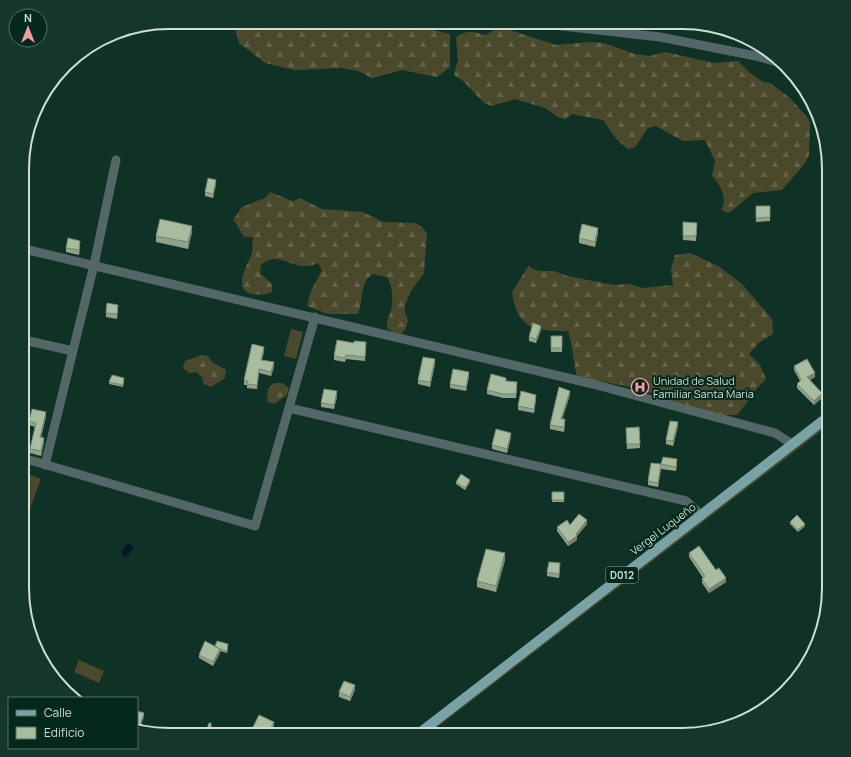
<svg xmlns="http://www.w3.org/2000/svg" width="851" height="757" viewBox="0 0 851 757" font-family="Manrope,sans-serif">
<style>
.grass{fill:#4a492c}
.forest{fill:url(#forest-firs)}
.water{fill:url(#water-ripples)}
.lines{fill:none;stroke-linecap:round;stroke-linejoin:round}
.minor{stroke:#536767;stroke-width:9}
.major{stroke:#78a2a3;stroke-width:10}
.wall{fill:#90a38a}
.shaded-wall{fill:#768470}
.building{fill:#a8bda0;stroke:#768470}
.labels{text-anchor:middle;stroke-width:4;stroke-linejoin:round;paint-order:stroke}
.shield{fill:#05281c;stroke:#90a89e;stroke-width:1}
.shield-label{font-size:10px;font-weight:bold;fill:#ccdfd6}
.poi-label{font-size:11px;fill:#ccdfd6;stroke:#05281c;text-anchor:start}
.street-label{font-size:11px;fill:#ccdfd6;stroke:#05281c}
.rim{fill:none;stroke:#ccdfd6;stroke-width:2}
</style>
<defs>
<pattern id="forest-firs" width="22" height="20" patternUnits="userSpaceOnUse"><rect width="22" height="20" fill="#4a492c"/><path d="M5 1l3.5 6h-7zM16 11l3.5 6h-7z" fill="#63634a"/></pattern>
<pattern id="water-ripples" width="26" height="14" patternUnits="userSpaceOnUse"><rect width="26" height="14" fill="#001925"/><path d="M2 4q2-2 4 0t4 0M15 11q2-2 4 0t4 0" fill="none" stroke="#243a44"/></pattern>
</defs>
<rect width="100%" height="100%" fill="#103226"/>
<path class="grass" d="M291,329L303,332L296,359L284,356Z
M829,422V425L427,735H424Z
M23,472L41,479L23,527Z
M79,660L104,671L99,683L74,672Z"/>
<path class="forest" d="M234,22H401L450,34V67L437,77L402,70L372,78L358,71L342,68L295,70L265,63L239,43Z
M500,27L556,45L588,42L604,43L635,54L650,56L666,52L714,63L738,61L750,73L763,82L770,83L790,98L807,117L810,123L809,155L806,162L782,190L753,193L729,213L721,210C728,198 721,186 712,176L715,161L705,140L683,141L656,126L648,128L635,147L628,149L616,139L603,120L572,114L565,119L558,117L545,108L515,99L492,106L484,103L462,80L454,75L458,60L456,38C465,29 475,32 486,35Z
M270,192L293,201L300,198L322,209L363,212L383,222L416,223L423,228L427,234L424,273L411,291L405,305V313L408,320L406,328L401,334L394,333L387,328C386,319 391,314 392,306C393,297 392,284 387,277L373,274C359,282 364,300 358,314H328L307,306L311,291L322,270L318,263C313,265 308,267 302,266C286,264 276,252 261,265L260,273L272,284V292C265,295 260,295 253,294C231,291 248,264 252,253C253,248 252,242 253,237H245C239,232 239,225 233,220L242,207L265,198Z
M690,253L718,266L742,284L772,319L773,334L760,342L749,354L760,365L766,379C754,390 747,403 737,415H722L674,402L659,395L626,386L577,377C573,361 573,346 568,331C534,331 517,329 512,292L529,265L531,268L539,271H554L567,276L614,285L629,284L643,288L673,285L671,270L675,255Z
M201,355L208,356L212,362L226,370L225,378L211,387L204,384L202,377L196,372L189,373L183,368L185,361Z
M274,383H282L289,388L287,395L274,404L267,401L268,389Z"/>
<path class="water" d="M127,544H131L134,548L126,557L123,556L121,551Z"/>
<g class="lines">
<path class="minor" d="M527,22L660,37L756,56L781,63
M24,249L593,384L775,433L792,444
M24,340L73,351
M289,408L686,501L701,515
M23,458L255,526L315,317
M45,465L94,265L116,160"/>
<path class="major" d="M417,735L829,416"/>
</g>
<path class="wall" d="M216,184L213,198L205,196V192Z
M756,206H770V221L756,222Z
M683,222L697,223L696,241L683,240Z
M192,232L188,249L156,242V236Z
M598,233L595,247L579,243V238Z
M80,245L79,255L66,252V248Z
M118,309L117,319L106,317V313Z
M826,309H829V327L826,326Z
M541,330L536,343L529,341V337Z
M551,336H562V352H551Z
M366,346L365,361L346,359L345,362L334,360V356Z
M264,351L262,360L274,367L271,376L259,373L257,389L247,388V385H244V380Z
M435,364L430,387L418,384V380Z
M794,366L815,377L810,380L822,398L814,405L797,388V384L800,381L794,370Z
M469,376L466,391L450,388V384Z
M124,380L123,387L109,384V382Z
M506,381L517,387L516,398H503L487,394V390Z
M570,395L562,419L565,424L564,432L550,429V425Z
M337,396L334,409L321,407V403Z
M536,399L534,413L518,410V406Z
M46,416L41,438L44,442L41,456L30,453V449L35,427L29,425V421Z
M678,426L673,446L666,444V440Z
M639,427L640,448L627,449L626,432Z
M511,437L507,453L492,449V445Z
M661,464H677L676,471L661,469L658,487L648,485V481Z
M456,482H470L465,490L456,484Z
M552,492H564V502H552Z
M790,522L805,526L798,532L790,524Z
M587,524L577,536V540L568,546L557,531V527Z
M689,553L716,570L726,582L709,593L702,583V579L703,578L689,557Z
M505,560L496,592L477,587V581Z
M560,568L559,578L547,576V572Z
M228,646L227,653L220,651V653L213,666L199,658V655Z
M355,690L350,701L339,697V692Z"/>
<path class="shaded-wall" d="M216,180V184L213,198V194Z
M192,226V232L188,249V242Z
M598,228V233L595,247V242Z
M80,241V245L79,255V250Z
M541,326V330L536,343V339Z
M264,347V351L261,364V360Z
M435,359V364L430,387V382Z
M274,362V367L271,376V372Z
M469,372V376L466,391V387Z
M815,373V377L807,381V377Z
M337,391V396L334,409V405Z
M570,391V395L561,423V419Z
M822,393V398L814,405V401Z
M536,395V399L534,413V409Z
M46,412V416L40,442V437Z
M678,422V426L673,446V441Z
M511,433V437L507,453V449Z
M44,438V442L41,456V451Z
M661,464V469L658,487V483Z
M470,480V482L465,490V488Z
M587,520V524L577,536V540L568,546V542Z
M805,524V526L798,532V530Z
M505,553V560L496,592V586Z
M726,578V582L709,593V589Z
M220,649V653L213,666V662Z
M355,685V690L350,701V697Z
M144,713V717L140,728H139Z
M274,722V726L270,735H268Z"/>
<path class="building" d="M208,178L216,180L213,194L205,192Z
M756,206H770V217L756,218Z
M160,219L192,226L188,242L156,236Z
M683,222L697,223L696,236H683Z
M582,224L598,228L595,242L579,238Z
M68,238L80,241L79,250L66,248Z
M107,303L118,305L117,314L106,313Z
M826,309H829V322H826Z
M533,323L541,326L536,339L529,337Z
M551,336H562V348H551Z
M337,340L354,343V341L366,342L365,357L346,355L345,358L334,356Z
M252,344L264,347L261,360L274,362L271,372L259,369L257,385L247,384L248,381L244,380Z
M423,357L435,359L430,382L418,380Z
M807,359L815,373L807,377L822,393L814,401L797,384L801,380L794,366Z
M453,369L469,372L466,387L450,384Z
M491,374L506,378V381L517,382L516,394H503L487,390Z
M112,375L124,378L123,385L109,382Z
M559,387L570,391L561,419H565L564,427L550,425Z
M324,389L337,391L334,405L321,403Z
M521,391L536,395L534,409L518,406Z
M32,409L46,412L40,437L44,438L41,451L30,449L36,423L29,421Z
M670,421L678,422L673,441L666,440Z
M639,427L640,444H627L626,428Z
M496,429L511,433L507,449L492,445Z
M663,457L677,459L676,467L661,464Z
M651,463L661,464L658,483L648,481Z
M461,474L470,480L465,488L456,482Z
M552,492H564V500H552Z
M579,514L587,520L576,534L577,536L568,542L557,527L567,520L570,525Z
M797,515L805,524L798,530L790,522Z
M699,546L716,570L719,568L726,578L709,589L702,579L705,576L689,553Z
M486,549L505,553L496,586L477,581Z
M549,562L560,563L559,574L547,572Z
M205,641L220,649L213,662L199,655Z
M217,641L228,644L227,651L220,649L215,646Z
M344,681L355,685L350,697L339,692Z
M137,711L144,713L139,728L137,727Z
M259,715L274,722L268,735H249Z
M209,723H211V732L216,733V735H205Z"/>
<defs>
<symbol id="hospital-ring" viewBox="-11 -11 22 22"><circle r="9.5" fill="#05281c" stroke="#f49b9f" stroke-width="1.5"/><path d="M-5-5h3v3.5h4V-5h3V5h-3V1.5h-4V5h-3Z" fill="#f49b9f"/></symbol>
</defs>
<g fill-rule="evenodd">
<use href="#hospital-ring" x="630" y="377" width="20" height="20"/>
</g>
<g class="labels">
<rect class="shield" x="606" y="567" width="32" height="16" rx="3"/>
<g class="shield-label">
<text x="622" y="579">D012</text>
</g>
<g class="poi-label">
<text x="653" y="385">Unidad de Salud<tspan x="653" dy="13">Familiar Santa María</tspan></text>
</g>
<g class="street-label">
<text transform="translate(663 529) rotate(-37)" y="4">Vergel Luqueño</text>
</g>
</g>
<path d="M0 0H851V757H0ZM169 29H682A140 140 0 0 1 822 169V588A140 140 0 0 1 682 728H169A140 140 0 0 1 29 588V169A140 140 0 0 1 169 29Z" fill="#15372b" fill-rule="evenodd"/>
<path class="rim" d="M169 29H682A140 140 0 0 1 822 169V588A140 140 0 0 1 682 728H169A140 140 0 0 1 29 588V169A140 140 0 0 1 169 29Z"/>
<rect x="8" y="697" width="130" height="52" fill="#05281c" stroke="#557166"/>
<rect x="16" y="710" width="20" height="6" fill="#78a2a3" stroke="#557166"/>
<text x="44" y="717" font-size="12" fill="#ccdfd6">Calle</text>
<rect x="16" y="727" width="20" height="12" fill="#a8bda0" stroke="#557166"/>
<text x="44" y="737" font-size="12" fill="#ccdfd6">Edificio</text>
<g transform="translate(28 28)"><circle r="19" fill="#05281c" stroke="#557166"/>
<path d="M0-3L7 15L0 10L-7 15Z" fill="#f49b9f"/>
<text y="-6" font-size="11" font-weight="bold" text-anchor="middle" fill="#ccdfd6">N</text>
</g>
</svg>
